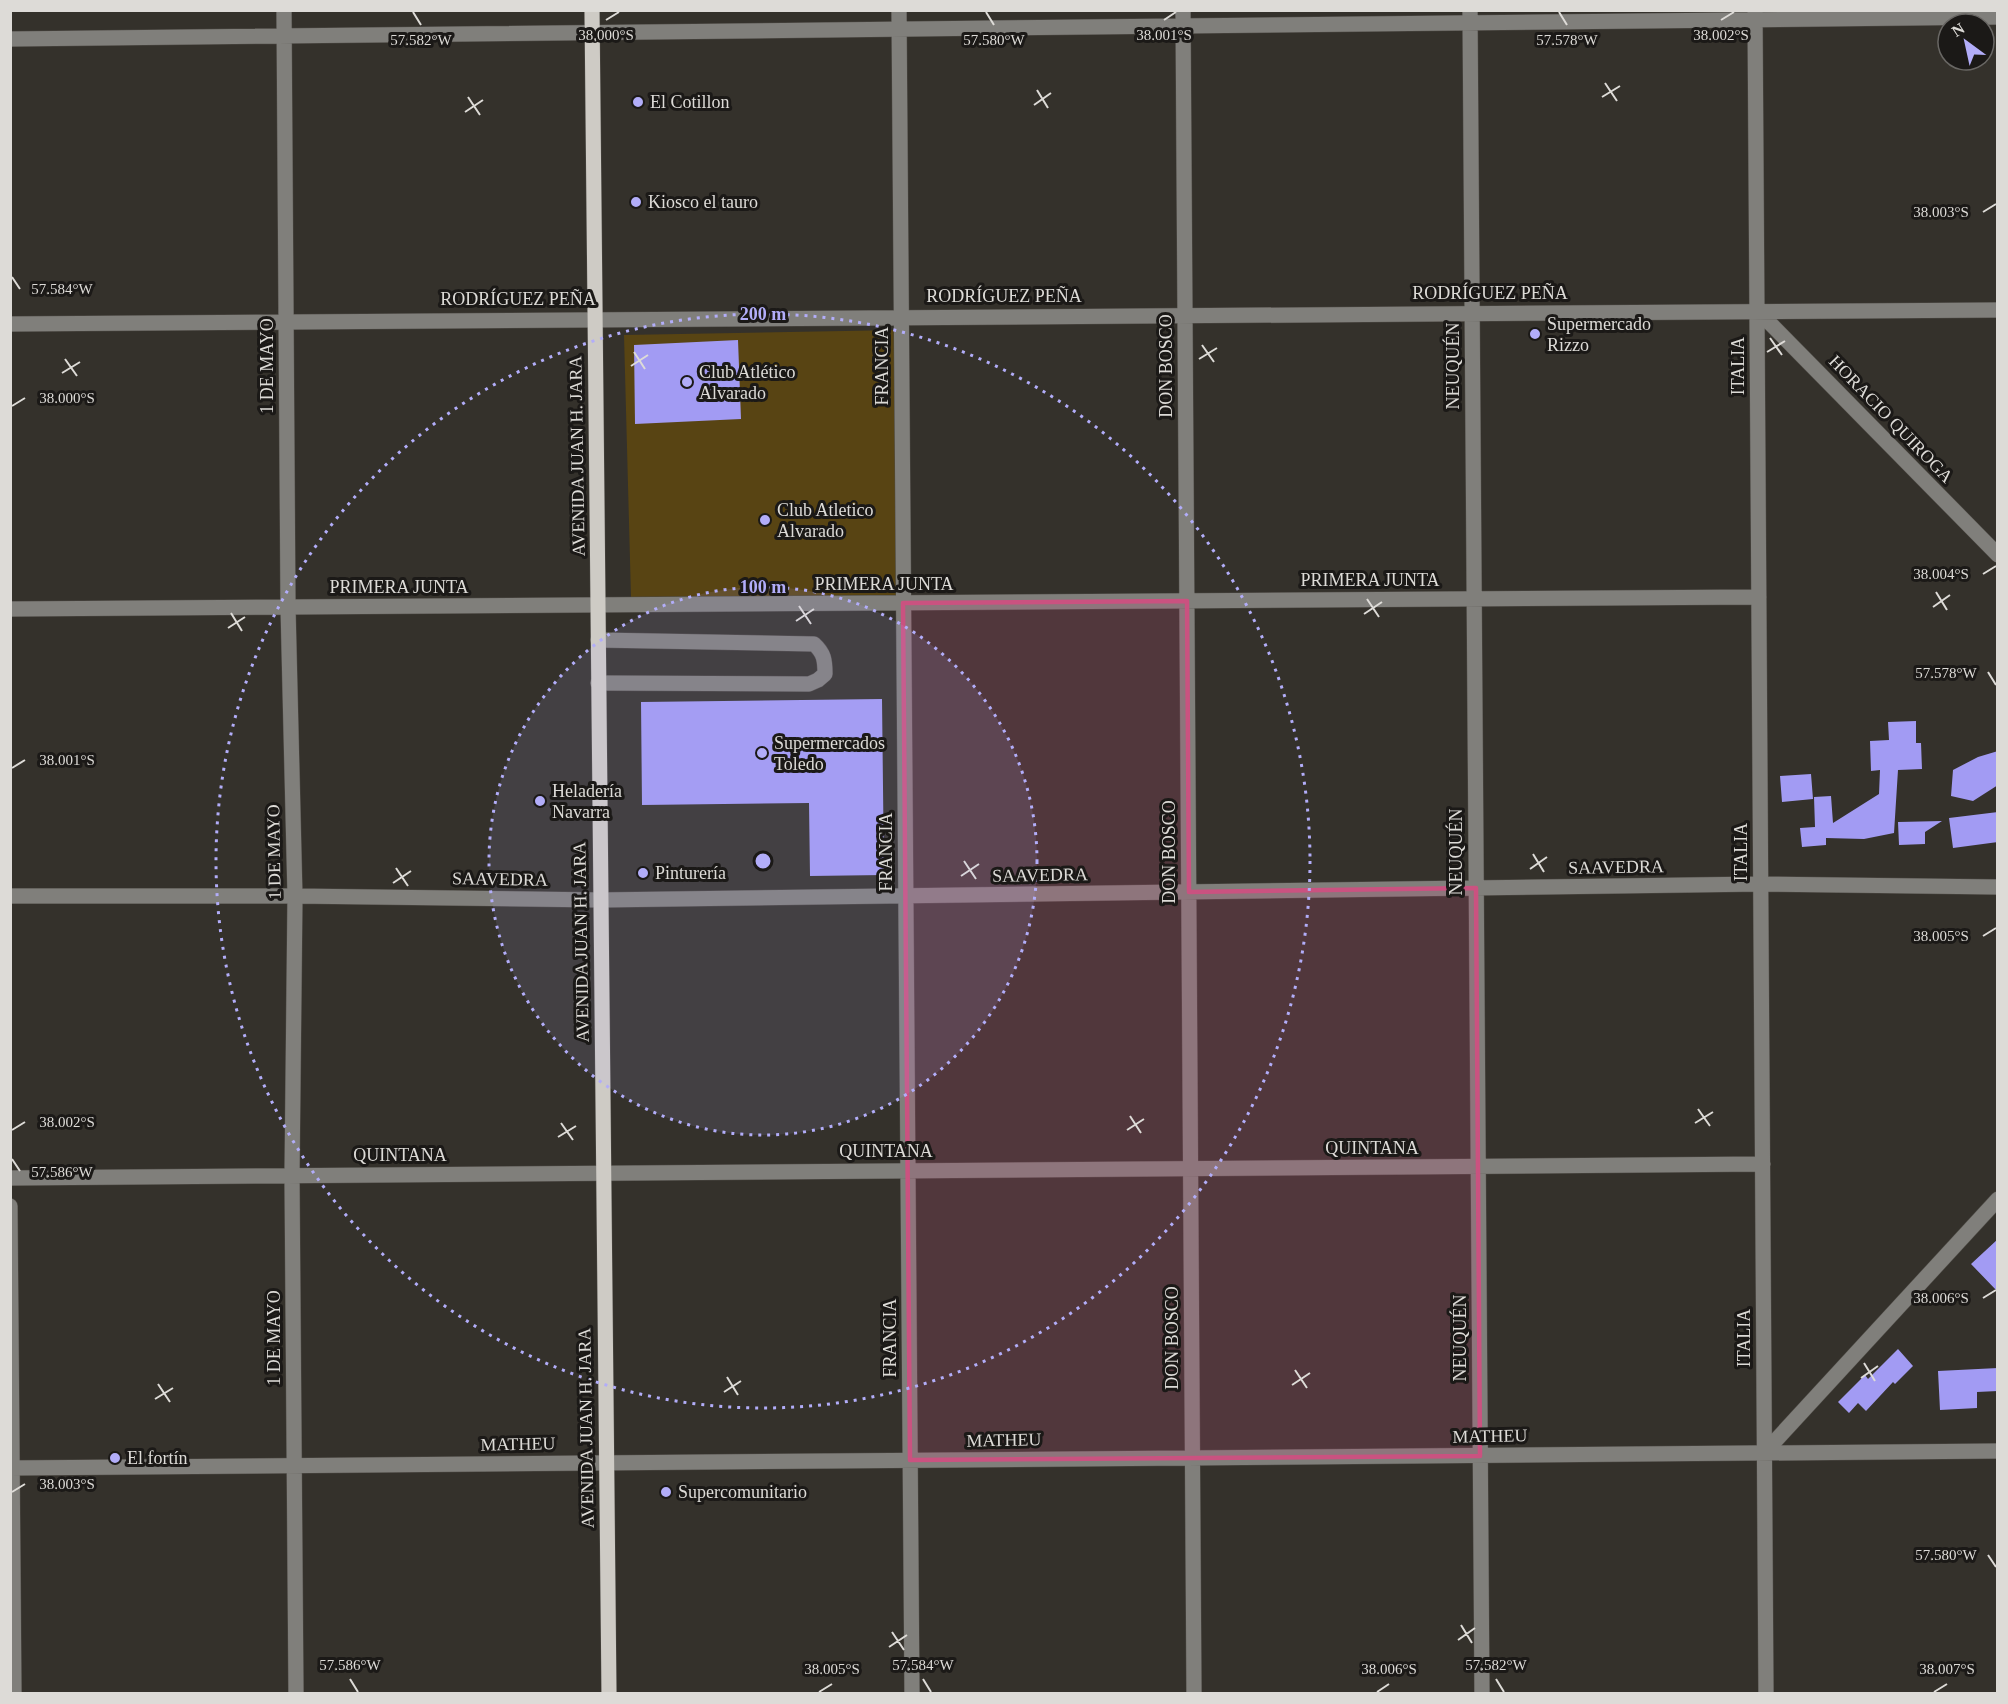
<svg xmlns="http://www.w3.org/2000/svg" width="2008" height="1704" viewBox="0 0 2008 1704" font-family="'Times New Roman',serif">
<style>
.grass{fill:#584413}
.building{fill:#a29bf3}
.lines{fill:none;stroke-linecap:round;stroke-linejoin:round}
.minor-casing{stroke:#4f4c47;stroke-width:16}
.major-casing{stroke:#4f4c47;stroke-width:16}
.minor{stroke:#807f7b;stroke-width:15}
.major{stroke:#cecbc5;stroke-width:15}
.marked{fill:#ca5280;fill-opacity:0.2;stroke:#ca5280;stroke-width:4.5;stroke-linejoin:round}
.ticks{fill:none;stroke:#dddbd7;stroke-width:2}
.ring{fill:none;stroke:#b2adf9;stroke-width:3;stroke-dasharray:3 6}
.poi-dot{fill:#b2adf9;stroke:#1b1917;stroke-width:2}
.labels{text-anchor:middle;stroke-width:6;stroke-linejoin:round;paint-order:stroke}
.poi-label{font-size:18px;fill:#dddbd7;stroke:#1b1917;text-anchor:start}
.street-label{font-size:18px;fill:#dddbd7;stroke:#1b1917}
.ticks-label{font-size:15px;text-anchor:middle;fill:#dddbd7;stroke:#1b1917;stroke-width:6;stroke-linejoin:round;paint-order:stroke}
.centre{fill:#b2adf9;stroke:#1b1917;stroke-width:3}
.ring-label{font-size:18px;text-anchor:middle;font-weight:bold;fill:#b2adf9;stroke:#1b1917;stroke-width:6;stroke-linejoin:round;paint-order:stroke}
</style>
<rect width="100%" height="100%" fill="#34312b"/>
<path class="grass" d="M899,330L901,596L631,597L624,335Z"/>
<path class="building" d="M738,340L741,419L635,424L634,345Z
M882,699L884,875L810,876L809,803L642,805L641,702Z
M1916,721V743H1921L1922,769L1898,770L1894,833L1864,839L1826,838V845L1802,847L1800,828L1815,827L1814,797L1831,796L1833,823L1879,794L1880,770L1871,771L1870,741L1889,740L1888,722Z
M1998,751V785L1973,801L1951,796L1953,770L1978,757Z
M1811,774L1813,799L1782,802L1780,776Z
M1998,812V842L1953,848L1949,818Z
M1942,821L1925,832V844L1899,845L1898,822Z
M1998,1239V1292L1971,1264Z
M1898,1349L1913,1366L1895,1384L1893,1382L1866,1411L1858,1403L1849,1413L1838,1402L1865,1375L1868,1379Z
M1998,1368V1391L1977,1392V1408L1940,1410L1938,1371Z"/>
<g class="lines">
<defs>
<path id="minor" d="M284,10L288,607L295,896L292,1176L296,1694
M899,10L912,1694
M1183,10L1194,1694
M1470,10L1482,1694
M1755,11L1766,1694
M10,39L1998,17
M1757,310L1998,555
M10,324L1998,310
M10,609L1759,597
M598,640L814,644C824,653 825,660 825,674L818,680L809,684L598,683
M10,896H295L600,900L1761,884L1998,887
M10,1178L1763,1164
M10,1206L14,1694
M1765,1452L1998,1199
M10,1468L1998,1451"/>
<path id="major" d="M592,10L609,1694"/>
</defs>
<use href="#minor" class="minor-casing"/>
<use href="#major" class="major-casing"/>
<use href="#minor" class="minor"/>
<use href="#major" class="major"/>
</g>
<path class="marked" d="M1187,601L1189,892L1476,888L1480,1456L910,1460L903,603Z"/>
<path class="ticks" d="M413,12L421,25M986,12L994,25M1559,12L1567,25M606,20L619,12M1164,20L1176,12M1721,20L1734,12M1605,83L1617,101M1037,90L1048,108M468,97L480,115M1602,97L1620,86M1034,105L1051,93M465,112L483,100M1983,212L1996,204M12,277L20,289M1770,338L1782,355M1202,345L1214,362M634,352L645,369M1767,352L1785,341M65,359L77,376M1199,359L1217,348M631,366L648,355M62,373L80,362M12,406L25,398M1983,574L1996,566M1936,592L1947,610M1367,599L1379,617M799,606L811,624M1933,607L1950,595M231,613L242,631M1364,614L1382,602M796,621L814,609M228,628L245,617M1988,672L1996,685M12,768L25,760M1533,854L1544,872M964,861L976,879M396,868L408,886M1530,869L1547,857M961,876L979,864M393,883L411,871M1983,936L1996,928M1698,1109L1710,1126M1130,1116L1141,1133M561,1123L573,1140M1695,1123L1713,1112M12,1130L25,1122M1127,1130L1144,1119M558,1137L576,1126M12,1159L20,1171M1983,1298L1996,1290M1864,1363L1875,1381M1295,1370L1307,1388M727,1377L738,1395M1861,1378L1878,1366M158,1384L170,1402M1292,1385L1310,1373M724,1392L741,1381M155,1399L173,1388M12,1492L25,1484M1988,1555L1996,1567M1461,1625L1472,1643M892,1632L904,1650M1458,1640L1475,1628M889,1647L907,1635M350,1679L358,1692M923,1679L931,1692M1496,1679L1504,1692M819,1692L832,1684M1377,1692L1389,1684M1934,1692L1947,1684"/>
<circle cx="763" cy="861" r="274" fill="#b2adf9" fill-opacity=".12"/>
<g class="ring">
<circle cx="763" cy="861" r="274"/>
<circle cx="763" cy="861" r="547"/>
</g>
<g class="poi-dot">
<circle cx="638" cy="102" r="6"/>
<circle cx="636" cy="202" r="6"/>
<circle cx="1535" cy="334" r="6"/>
<circle cx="687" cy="382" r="6"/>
<circle cx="765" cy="520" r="6"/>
<circle cx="762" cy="753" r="6"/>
<circle cx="540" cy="801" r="6"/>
<circle cx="643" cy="873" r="6"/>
<circle cx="115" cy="1458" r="6"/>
<circle cx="666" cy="1492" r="6"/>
</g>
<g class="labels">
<g class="poi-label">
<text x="650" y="108">El Cotillon</text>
<text x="648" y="208">Kiosco el tauro</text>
<text x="1547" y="330">Supermercado<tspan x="1547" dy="21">Rizzo</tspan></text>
<text x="699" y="378">Club Atlético<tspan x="699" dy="21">Alvarado</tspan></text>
<text x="777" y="516">Club Atletico<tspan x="777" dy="21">Alvarado</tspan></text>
<text x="774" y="749">Supermercados<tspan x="774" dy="21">Toledo</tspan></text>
<text x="552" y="797">Heladería<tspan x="552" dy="21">Navarra</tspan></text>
<text x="655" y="879">Pinturería</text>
<text x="127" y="1464">El fortín</text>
<text x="678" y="1498">Supercomunitario</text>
</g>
<g class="street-label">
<text x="1490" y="299">RODRÍGUEZ PEÑA</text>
<text x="1004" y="302">RODRÍGUEZ PEÑA</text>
<text x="518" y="305">RODRÍGUEZ PEÑA</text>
<text transform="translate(267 366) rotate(-90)" y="6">1 DE MAYO</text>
<text transform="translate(882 366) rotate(-90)" y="6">FRANCIA</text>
<text transform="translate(1166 366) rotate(-90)" y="6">DON BOSCO</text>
<text transform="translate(1453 366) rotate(-90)" y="6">NEUQUÉN</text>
<text transform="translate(1738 366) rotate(-90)" y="6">ITALIA</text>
<text transform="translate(1891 419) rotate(46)" y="6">HORACIO QUIROGA</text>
<text transform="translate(577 456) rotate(-91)" y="6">AVENIDA JUAN H. JARA</text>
<text x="1370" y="586">PRIMERA JUNTA</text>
<text x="884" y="590">PRIMERA JUNTA</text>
<text x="399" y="593">PRIMERA JUNTA</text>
<text transform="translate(274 852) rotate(-91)" y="6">1 DE MAYO</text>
<text transform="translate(886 852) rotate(-90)" y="6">FRANCIA</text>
<text transform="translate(1169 852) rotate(-90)" y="6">DON BOSCO</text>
<text transform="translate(1456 852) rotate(-90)" y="6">NEUQUÉN</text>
<text transform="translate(1741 852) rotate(-90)" y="6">ITALIA</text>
<text transform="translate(1616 867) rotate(-1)" y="6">SAAVEDRA</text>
<text transform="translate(1040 875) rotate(-1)" y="6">SAAVEDRA</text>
<text transform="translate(500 879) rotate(1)" y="6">SAAVEDRA</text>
<text transform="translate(581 942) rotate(-91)" y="6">AVENIDA JUAN H. JARA</text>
<text x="1372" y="1154">QUINTANA</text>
<text x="886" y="1157">QUINTANA</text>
<text x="400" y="1161">QUINTANA</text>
<text transform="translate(274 1338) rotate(-90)" y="6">1 DE MAYO</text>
<text transform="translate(890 1338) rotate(-90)" y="6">FRANCIA</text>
<text transform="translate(1172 1338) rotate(-90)" y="6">DON BOSCO</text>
<text transform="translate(1460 1338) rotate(-90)" y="6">NEUQUÉN</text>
<text transform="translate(1744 1338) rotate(-90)" y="6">ITALIA</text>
<text transform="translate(586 1428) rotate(-91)" y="6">AVENIDA JUAN H. JARA</text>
<text transform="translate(1490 1436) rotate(-1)" y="6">MATHEU</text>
<text transform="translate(1004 1440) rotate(-1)" y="6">MATHEU</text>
<text transform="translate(518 1444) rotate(-1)" y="6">MATHEU</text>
</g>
</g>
<g class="ticks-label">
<text x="1721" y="40">38.002°S</text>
<text x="606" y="40">38.000°S</text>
<text x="1164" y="40">38.001°S</text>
<text x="421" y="45">57.582°W</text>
<text x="994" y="45">57.580°W</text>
<text x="1567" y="45">57.578°W</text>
<text x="1941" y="217">38.003°S</text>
<text x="62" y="294">57.584°W</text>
<text x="67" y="403">38.000°S</text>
<text x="1941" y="579">38.004°S</text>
<text x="1946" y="678">57.578°W</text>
<text x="67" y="765">38.001°S</text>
<text x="1941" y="941">38.005°S</text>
<text x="67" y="1127">38.002°S</text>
<text x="62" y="1177">57.586°W</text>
<text x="1941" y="1303">38.006°S</text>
<text x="67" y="1489">38.003°S</text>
<text x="1946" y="1560">57.580°W</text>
<text x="350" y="1670">57.586°W</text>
<text x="923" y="1670">57.584°W</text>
<text x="1496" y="1670">57.582°W</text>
<text x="832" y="1674">38.005°S</text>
<text x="1389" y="1674">38.006°S</text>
<text x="1947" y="1674">38.007°S</text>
</g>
<circle cx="763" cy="861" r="9" class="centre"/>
<g class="ring-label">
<text x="763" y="320">200 m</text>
<text x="763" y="593">100 m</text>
</g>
<rect width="2008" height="1704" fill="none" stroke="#dddbd7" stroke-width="24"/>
<g transform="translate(1966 42) rotate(327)"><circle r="28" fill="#1b1917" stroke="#696764" stroke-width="1.5"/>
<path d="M0-4.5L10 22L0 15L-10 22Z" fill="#b2adf9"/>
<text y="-9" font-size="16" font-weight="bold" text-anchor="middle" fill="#dddbd7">N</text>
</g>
</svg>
